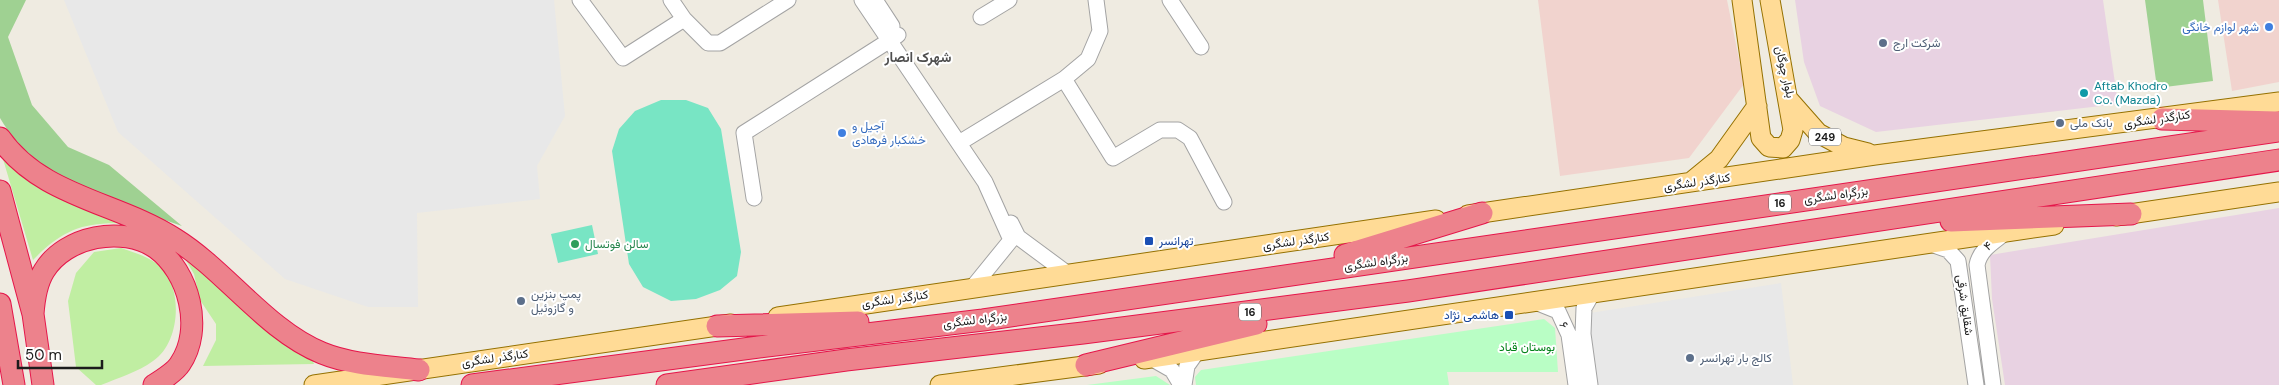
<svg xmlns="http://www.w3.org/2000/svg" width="2279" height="385" viewBox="0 0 2279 385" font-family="'DM Sans',Vazirmatn,sans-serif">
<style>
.commercial{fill:#f1d3ce}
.industrial{fill:#e8d2e2}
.grass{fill:#c0eea2}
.forest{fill:#9fd192}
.park{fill:#b9fec5}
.pitch{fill:#78e5c4}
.parking{fill:#e8e8e8}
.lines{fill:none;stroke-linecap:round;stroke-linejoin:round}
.minor-casing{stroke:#a3a3a3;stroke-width:17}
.major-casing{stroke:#957100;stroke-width:21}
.highway-casing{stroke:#e5164a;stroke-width:23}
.minor{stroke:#fff;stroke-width:15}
.major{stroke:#ffdb96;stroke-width:19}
.highway{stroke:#ed828c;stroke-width:21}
.shop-dot{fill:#3f7fe0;stroke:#fff;stroke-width:2}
.service-dot{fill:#5c6f8a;stroke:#fff;stroke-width:2}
.culture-dot{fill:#0f9aa8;stroke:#fff;stroke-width:2}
.transit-dot{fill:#1a4fb4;stroke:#fff;stroke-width:2}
.leisure-dot{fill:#2e9e5b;stroke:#fff;stroke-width:2}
.labels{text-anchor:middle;stroke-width:4;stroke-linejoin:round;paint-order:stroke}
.shield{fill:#fff;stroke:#606060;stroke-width:1}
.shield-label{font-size:11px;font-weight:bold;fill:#1c1c1c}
.shop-label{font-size:12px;fill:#366cbe;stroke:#fff;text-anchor:end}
.service-label{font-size:12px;fill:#4e5e75;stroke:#fff;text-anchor:start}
.street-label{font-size:12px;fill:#1c1c1c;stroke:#fff}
.culture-label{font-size:12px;fill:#0d838f;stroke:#fff;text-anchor:start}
.transit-label{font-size:12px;fill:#164399;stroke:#fff;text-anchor:start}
.leisure-label{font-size:12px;fill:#27864d;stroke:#fff;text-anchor:start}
.park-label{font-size:12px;fill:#038219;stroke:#fff}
.neighbourhood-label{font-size:14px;font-weight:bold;fill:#4f4f4f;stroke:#fff}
</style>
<rect width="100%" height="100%" fill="#efebe1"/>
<path class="commercial" d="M1538,0H1727L1744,84L1689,158L1560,176Z
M2218,0H2279V82L2232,91Z"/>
<path class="industrial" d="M1795,0H2103L2118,104L1876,132L1820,106L1804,62Z
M2279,208V385H2005L1992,299L1990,255Z"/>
<path class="grass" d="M0,149L131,224C87,221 64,228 33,260Z
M121,248C135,253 155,258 164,271C183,294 179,344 153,361C138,372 118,378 101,385H96L76,367L68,301L76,273L94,252Z
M181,252L311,355L314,364L203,366L216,340V324L200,300L194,274Z"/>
<path class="forest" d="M0,0H26L8,37L32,105L68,147L109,165L182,226C115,202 38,183 0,118Z
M2145,0H2203L2213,81L2157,88Z"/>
<path class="park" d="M1544,319L1555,328L1558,372H1447L1449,385H1196L1195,377L1201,370Z
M1156,376L1170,385H1087Z"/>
<path class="pitch" d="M661,100H686L708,108L721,129L741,252L737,276L720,290L696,299L671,301L643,287L629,264L612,151L619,129L635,111Z
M592,225L598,254L558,263L551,234Z"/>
<path class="parking" d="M64,0H554L565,116L537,166L540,199L417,213L418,307H368L285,279L118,132Z
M1781,283L1793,385H1595L1587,331L1590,313Z"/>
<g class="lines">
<defs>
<path id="minor" d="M580,0L623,58L684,19
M671,0L684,19L708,43H720L788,0
M862,0L985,182L1011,240L972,288
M875,0L892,26
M1170,0L1201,47
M981,17L1009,0
M1064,79L1113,158L1160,130H1178L1190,138L1224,202
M959,143L1064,79L1088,59L1100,31L1096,0
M754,198L744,133L898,35
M1011,223L1018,237L1068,274
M1928,243L1948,250L1958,261L1976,385
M1533,301L1558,311L1569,335L1576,385
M1151,358L1172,370L1181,385
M1184,385L1187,366L1197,352
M1590,385L1583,334L1584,308L1592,294
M1993,385L1977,265C1980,249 1994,242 2006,232"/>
<path id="major" d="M1742,0L1761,138L1769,147L1783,148L1790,140L1793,130L1770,0
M1788,99L1818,133L1844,147L1868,153
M1691,182L1719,159L1757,106
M1468,215L1875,155L2279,102
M2116,216L2279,192
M778,317L1436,220
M1144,359L2054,225
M314,385L731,324
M940,385L1099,364"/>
<path id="highway" d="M2162,119L2276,122
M0,138C41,197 118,202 175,239C225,270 267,331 322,353C351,365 387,366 419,370
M0,191L33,314L43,385
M1951,221L2131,214
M1345,255L1482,213
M0,304L14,385
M33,314C34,300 36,284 44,271C65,236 123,225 156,248C189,272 204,329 180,364C175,372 162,380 154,385
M717,326L858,322
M1086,365L1256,324
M472,385L751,348L983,320L2279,131
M667,385L846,360L1083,333L1408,291L2279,160"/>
</defs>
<use href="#minor" class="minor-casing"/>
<use href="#major" class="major-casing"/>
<use href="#highway" class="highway-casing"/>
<use href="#minor" class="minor"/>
<use href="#major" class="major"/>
<use href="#highway" class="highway"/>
</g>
<g class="shop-dot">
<circle cx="2269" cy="27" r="5"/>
<circle cx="842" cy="133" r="5"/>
</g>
<g class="service-dot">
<circle cx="1883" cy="43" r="5"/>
<circle cx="2060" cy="123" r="5"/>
<circle cx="521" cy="301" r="5"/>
<circle cx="1690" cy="358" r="5"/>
</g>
<circle class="culture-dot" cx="2084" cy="93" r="5"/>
<g class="transit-dot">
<rect x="1144" y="236" width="10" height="10" rx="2.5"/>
<rect x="1504" y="310" width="10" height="10" rx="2.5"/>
</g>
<circle class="leisure-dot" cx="575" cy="244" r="5"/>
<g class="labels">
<g class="shield">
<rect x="1809" y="128.5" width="32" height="17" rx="4"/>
<rect x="1769" y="194.5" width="22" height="17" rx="4"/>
<rect x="1239" y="303.5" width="22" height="17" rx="4"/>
</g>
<g class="shield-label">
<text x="1825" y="141">249</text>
<text x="1780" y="207">16</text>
<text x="1250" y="316">16</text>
</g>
<g class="shop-label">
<text x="2259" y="31">شهر لوازم خانگی</text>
<text x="852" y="130" text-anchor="start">آجیل و<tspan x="852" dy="14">خشکبار فرهادی</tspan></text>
</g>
<g class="service-label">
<text x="1893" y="47">شرکت ارج</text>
<text x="2070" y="127">بانک ملی</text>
<text x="531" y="298">پمپ بنزین<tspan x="531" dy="14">و گازوئیل</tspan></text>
<text x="1700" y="362">کالج بار تهرانسر</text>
</g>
<g class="street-label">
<text transform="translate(1785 72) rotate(77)" y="4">بلوار چوگان</text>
<text transform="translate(2157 119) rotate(-8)" y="4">کنارگذر لشگری</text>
<text transform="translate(1697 182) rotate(-8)" y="4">کنارگذر لشگری</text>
<text transform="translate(1836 195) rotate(-8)" y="4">بزرگراه لشگری</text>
<text transform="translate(1296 241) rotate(-8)" y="4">کنارگذر لشگری</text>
<text transform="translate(1988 246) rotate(-41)" y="4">۴</text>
<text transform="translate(1376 262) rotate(-8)" y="4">بزرگراه لشگری</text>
<text transform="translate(895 299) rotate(-8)" y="4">کنارگذر لشگری</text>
<text transform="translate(1965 305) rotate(82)" y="4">شقایق شرقی</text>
<text transform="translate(975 320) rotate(-7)" y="4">بزرگراه لشگری</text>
<text transform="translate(1564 325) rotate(64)" y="4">۶</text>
<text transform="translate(495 358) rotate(-8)" y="4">کنارگذر لشگری</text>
</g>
<g class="culture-label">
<text x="2094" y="90">Aftab Khodro<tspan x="2094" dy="14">Co. (Mazda)</tspan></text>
</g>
<g class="transit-label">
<text x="1159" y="245">تهرانسر</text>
<text x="1499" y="319" text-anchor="end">هاشمی نژاد</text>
</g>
<g class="leisure-label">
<text x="585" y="248">سالن فوتسال</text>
</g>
<g class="park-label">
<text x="1527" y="351">بوستان قباد</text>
</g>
<g class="neighbourhood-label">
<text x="918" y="62">شهرک انصار</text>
</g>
</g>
<path d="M18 360v8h84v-8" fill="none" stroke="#1c1c1c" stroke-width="2.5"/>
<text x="25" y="360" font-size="15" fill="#1c1c1c" stroke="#ffffff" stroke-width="4" paint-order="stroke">50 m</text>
</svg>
